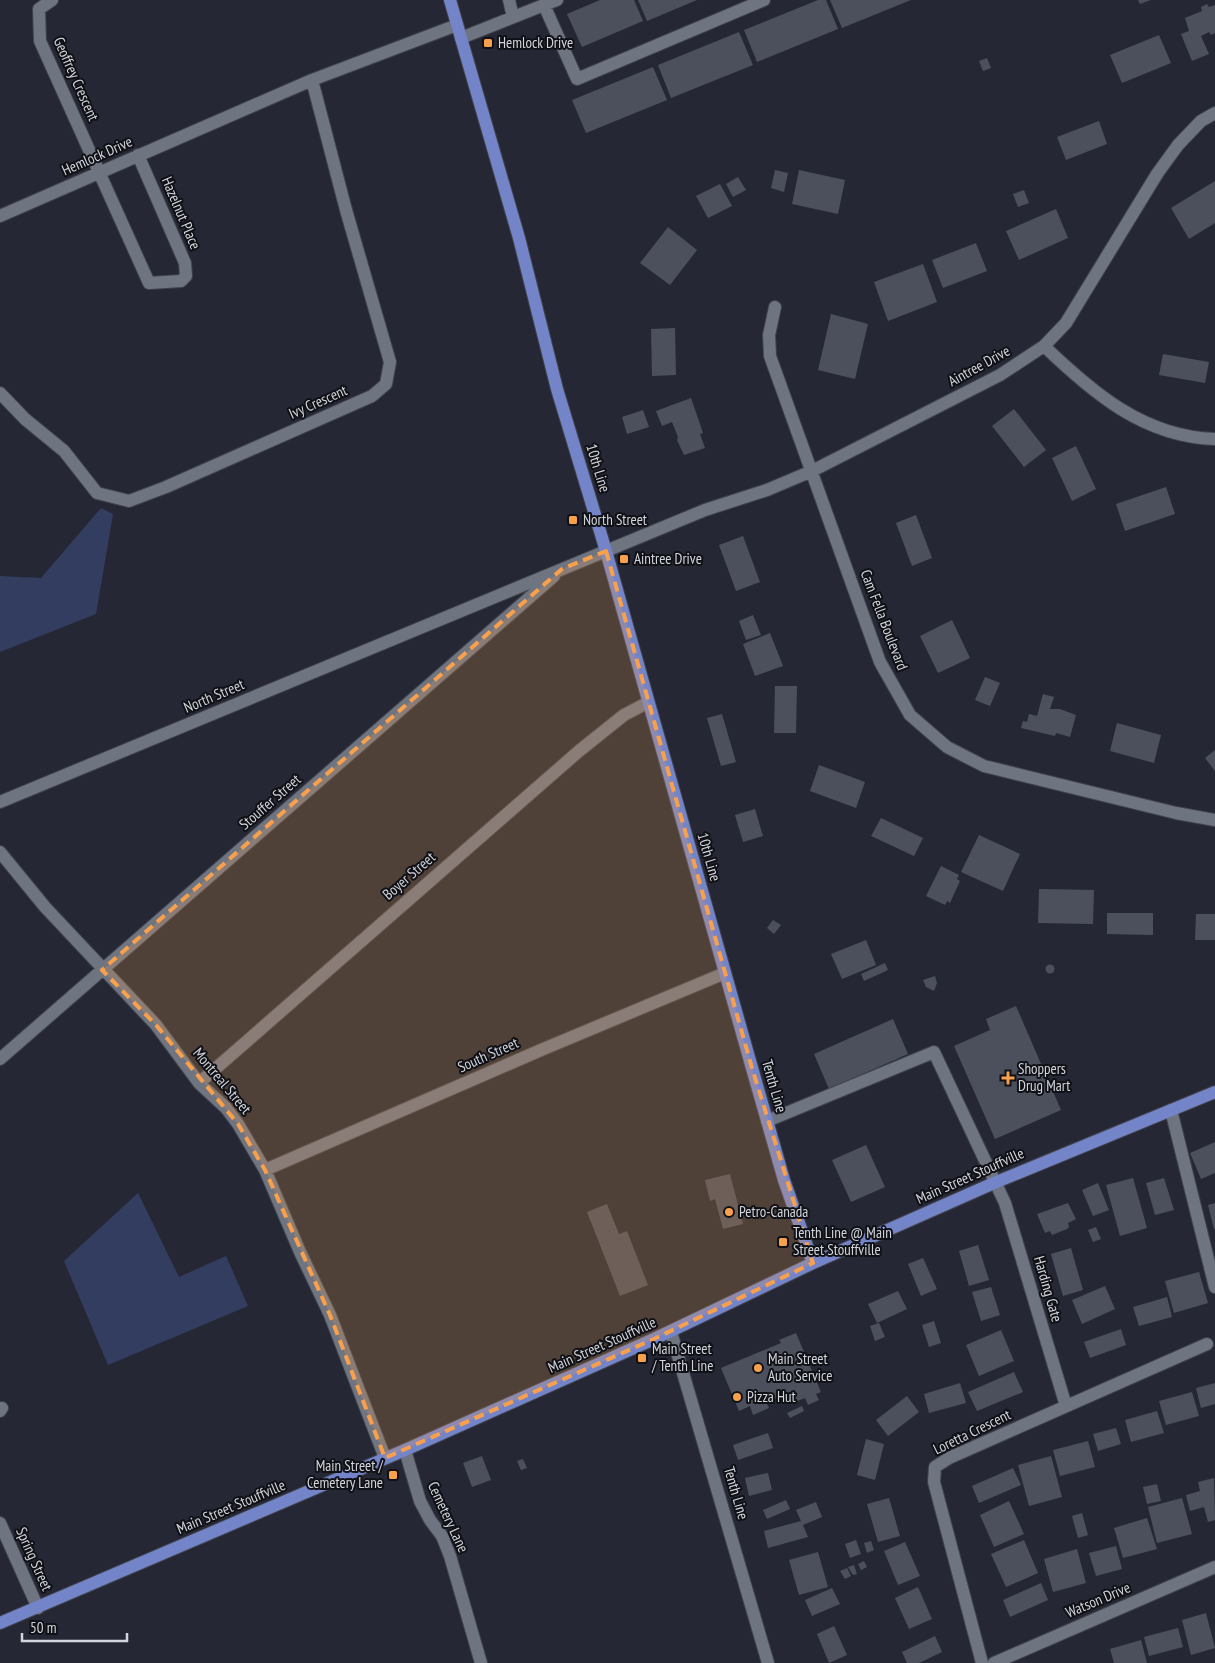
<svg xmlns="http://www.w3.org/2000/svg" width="1215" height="1663" viewBox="0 0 1215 1663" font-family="'PT Sans Narrow',sans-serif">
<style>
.green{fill:#333d60}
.building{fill:#4c505d}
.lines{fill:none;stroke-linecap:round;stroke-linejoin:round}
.minor-casing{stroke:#41444d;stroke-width:14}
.major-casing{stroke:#41444d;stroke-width:14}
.minor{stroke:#6f7481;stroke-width:12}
.major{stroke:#7384c9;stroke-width:12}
.marked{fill:#f9a04c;fill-opacity:0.2;stroke:#f9a04c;stroke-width:4;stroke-dasharray:10 6;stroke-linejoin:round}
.poi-dot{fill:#f9a04c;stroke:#101116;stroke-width:2}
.labels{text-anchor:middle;stroke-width:4;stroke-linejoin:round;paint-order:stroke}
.poi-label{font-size:15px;fill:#d2d5dc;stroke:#101116;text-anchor:start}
.street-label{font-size:15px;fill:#d2d5dc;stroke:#101116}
</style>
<rect width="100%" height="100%" fill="#252834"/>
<path class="green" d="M101,508L113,514L96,614L0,652V576L41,578Z
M138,1193L179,1277L226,1256L248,1306L108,1365L64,1261Z"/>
<path class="building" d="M600,0H634L643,21L582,47L567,14Z
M638,0H697L647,21Z
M818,0H826L838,29L757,62L744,30Z
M830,0H911L842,28Z
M1138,0H1151L1140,4Z
M1207,4L1209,7L1215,5V33L1211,35L1209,32L1201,36L1209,54L1192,61L1181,34L1189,31L1185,18L1202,11L1201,7Z
M739,32L753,65L671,98L658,65Z
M1159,35L1171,63L1122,83L1110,55Z
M987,58L991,68L983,71L979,61Z
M653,67L667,100L586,133L572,100Z
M1099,121L1107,144L1066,160L1057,137Z
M775,170L788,173L784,192L771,188Z
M799,170L845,180L838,214L792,204Z
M738,177L746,190L733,197L726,184Z
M1215,181V223L1189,239L1171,208Z
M720,184L732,206L708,218L696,196Z
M1024,190L1029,203L1018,207L1013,194Z
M1056,209L1068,238L1019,260L1006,231Z
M668,227L697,250L670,285L640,263Z
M976,243L987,271L943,288L932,260Z
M923,264L937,302L888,321L874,282Z
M831,314L868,324L855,379L818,370Z
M675,328L676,375L652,376L651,329Z
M1163,354L1209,362L1205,383L1159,375Z
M691,398L703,433L700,434L705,448L684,455L677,440L678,437L672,422L662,426L656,411Z
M1014,409L1046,450L1024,467L992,426Z
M643,410L649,427L627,434L622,417Z
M1076,446L1096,489L1072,501L1052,458Z
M1166,487L1175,514L1125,531L1116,504Z
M916,515L932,558L912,566L896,523Z
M743,536L760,582L736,591L719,545Z
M753,615L761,635L746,640L739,621Z
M952,620L970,658L938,673L920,636Z
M770,633L783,666L755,676L743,644Z
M985,677L1000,683L990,706L975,700Z
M775,686H797L796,733H774Z
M1043,694L1054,697L1050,709H1060L1076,715L1070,737L1056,733L1055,736L1021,728L1023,721L1027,722L1029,714L1037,716Z
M722,714L736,762L721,766L707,718Z
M1117,723L1161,735L1154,763L1110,751Z
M1215,750V771L1205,758Z
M819,765L865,782L856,808L810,791Z
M755,809L763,836L743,842L735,815Z
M881,818L923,838L914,856L871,836Z
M979,835L1020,854L1003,891L961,872Z
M941,866L959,875L957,879L960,881L950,903L947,901L945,905L926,896Z
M1039,889L1094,890L1093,924L1038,923Z
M1107,913H1153V935L1107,934Z
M1196,914H1215V940H1195Z
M773,920L781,925L774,934L767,928Z
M866,940L876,965L842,979L831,954Z
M885,963L888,970L864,981L861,974Z
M1045.5 969a4.5 4.5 0 1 1 9 0a4.5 4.5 0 1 1-9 0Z
M935,976L937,983L934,991L926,987L923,980Z
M1016,1006L1061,1110L995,1139L954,1046L990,1030L986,1019Z
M893,1019L908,1054L829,1089L814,1054Z
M1215,1142V1173L1201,1179L1190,1153Z
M866,1145L885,1187L851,1202L832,1160Z
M730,1174L743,1224L723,1229L715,1199L710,1201L705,1180Z
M1133,1178L1147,1228L1120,1236L1106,1185Z
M1164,1178L1174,1210L1155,1215L1146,1183Z
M1098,1183L1109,1210L1093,1216L1082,1190Z
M1068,1203L1076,1219L1068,1223L1069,1227L1067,1229L1052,1235L1050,1231L1045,1233L1037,1214Z
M1215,1203V1229H1214L1208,1205Z
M607,1204L619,1234L627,1231L648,1285L620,1296L587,1212Z
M1096,1227L1101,1239L1093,1242L1088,1230Z
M978,1245L989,1280L969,1286L959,1251Z
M1071,1248L1083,1290L1063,1296L1051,1254Z
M923,1258L937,1289L921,1296L908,1264Z
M1199,1272L1208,1303L1174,1313L1165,1281Z
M1105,1286L1115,1309L1082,1324L1072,1300Z
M991,1287L1000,1315L981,1321L972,1292Z
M898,1291L907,1309L877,1323L868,1304Z
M1167,1297L1172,1317L1139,1326L1133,1307Z
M934,1321L941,1343L929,1347L922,1325Z
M879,1323L885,1337L875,1341L870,1326Z
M1121,1329L1126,1345L1090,1358L1084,1342Z
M1001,1330L1014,1361L979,1376L966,1345Z
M796,1333L821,1392L816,1394L819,1400L808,1405L805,1398L790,1404L772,1397L765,1400L769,1408L753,1415L750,1406L739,1411L721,1368L781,1343L779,1340Z
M1014,1372L1023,1392L977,1411L968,1392Z
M960,1383L966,1403L929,1413L924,1394Z
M1215,1383V1404L1201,1408L1196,1388Z
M1192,1392L1199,1416L1166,1425L1159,1401Z
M907,1396L919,1412L888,1436L876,1420Z
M802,1406L804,1411L790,1418L787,1413Z
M1157,1411L1164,1433L1131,1442L1125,1420Z
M1116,1428L1121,1444L1098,1451L1093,1434Z
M768,1433L773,1448L738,1460L733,1445Z
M866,1439L884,1444L875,1480L857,1475Z
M1088,1441L1095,1467L1060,1476L1053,1450Z
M482,1456L491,1480L472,1487L463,1463Z
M1051,1456L1062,1497L1029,1506L1018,1465Z
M523,1459L527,1468L521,1470L517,1461Z
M1013,1468L1021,1485L979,1503L972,1486Z
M768,1473L772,1490L749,1496L745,1478Z
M1214,1478L1215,1520L1208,1522L1204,1507L1190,1511L1186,1495L1200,1491L1198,1482Z
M1157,1484L1161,1501L1147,1504L1143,1487Z
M889,1498L900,1536L878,1542L867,1504Z
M1182,1498L1192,1534L1157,1543L1148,1507Z
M786,1500L790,1509L767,1519L763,1510Z
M1009,1501L1024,1534L994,1547L980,1515Z
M816,1502L822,1517L803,1525L808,1537L768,1548L764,1531L801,1521L796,1510Z
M1082,1513L1088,1535L1078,1538L1072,1516Z
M1147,1518L1157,1549L1123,1558L1114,1528Z
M856,1540L861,1554L850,1558L845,1544Z
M1024,1540L1038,1573L1006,1587L991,1554Z
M871,1541L874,1550L867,1553L864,1543Z
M905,1542L920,1576L898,1585L884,1551Z
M1116,1546L1122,1569L1096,1576L1089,1553Z
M1077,1549L1086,1583L1053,1592L1044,1559Z
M818,1552L828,1587L799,1595L789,1560Z
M864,1561L867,1567L861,1570L858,1564Z
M854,1565L857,1574L853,1575L848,1567Z
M847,1568L851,1576L845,1579L840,1571Z
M1041,1583L1048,1600L1010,1617L1003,1600Z
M918,1587L932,1619L909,1629L895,1598Z
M832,1588L840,1604L812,1616L805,1600Z
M1206,1613L1215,1648L1191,1655L1182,1620Z
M834,1626L847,1655L829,1663L817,1634Z
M1178,1628L1183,1647L1149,1656L1144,1637Z
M935,1636L942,1652L919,1663H907L902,1652Z
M1141,1640L1147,1663H1114L1110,1649Z"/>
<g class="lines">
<defs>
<path id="minor" d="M52,0L39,9L40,41L149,283L181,281L186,276L185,263L138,155
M509,0L513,17
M544,5L557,0
M461,38L544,5L577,79L764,0
M0,216L312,80L457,25
M775,307L769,335L770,356L880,662L910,715L947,747L984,766L1176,813L1215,820
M1044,346C1093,393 1144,437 1215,439
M0,393L25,419L64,451L97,493L129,501L166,487L372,396L386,384L390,362L346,210L312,80
M0,802L705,510L767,490L812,471L1000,375L1044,346L1066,323L1157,174L1178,145L1201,121L1215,113
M0,852L45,907L156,1025L199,1083L226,1108L238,1124L265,1170L300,1252L330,1315L385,1458
M0,1059L554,576
M199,1083L579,751L624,715L647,703
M1171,1110L1215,1287
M767,1121L934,1052L1005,1203L1066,1406
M265,1170L541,1050L725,973
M671,1332L768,1663
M0,1411L2,1408
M405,1450L420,1501L430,1520L442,1536L450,1556L481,1663
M0,1523L38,1608
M982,1663L934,1482L935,1467L949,1458L1207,1344
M994,1663L1215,1567"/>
<path id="major" d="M450,0L519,238L557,389L606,551L752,1068L784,1180L813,1263
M0,1623L405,1450L654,1339L813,1263L994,1183L1215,1092"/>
</defs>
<use href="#minor" class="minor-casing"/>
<use href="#major" class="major-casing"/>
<use href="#minor" class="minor"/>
<use href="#major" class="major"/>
</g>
<path class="marked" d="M606,551L752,1068L813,1263L654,1339L385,1458L330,1315L265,1170L238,1124L156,1025L102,970L562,569Z"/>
<g class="poi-dot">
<rect x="483" y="38" width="10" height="10" rx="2.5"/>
<rect x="568" y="515" width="10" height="10" rx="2.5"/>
<rect x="619" y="554" width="10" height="10" rx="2.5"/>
<path d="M1005.5 1070.5h5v5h5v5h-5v5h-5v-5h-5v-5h5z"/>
<circle cx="729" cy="1212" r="5"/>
<rect x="778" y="1237" width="10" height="10" rx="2.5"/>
<rect x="637" y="1353" width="10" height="10" rx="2.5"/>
<circle cx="758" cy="1368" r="5"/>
<circle cx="737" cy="1397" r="5"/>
<rect x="388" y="1470" width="10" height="10" rx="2.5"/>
</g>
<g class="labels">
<g class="poi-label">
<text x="498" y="48">Hemlock Drive</text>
<text x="583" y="525">North Street</text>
<text x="634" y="564">Aintree Drive</text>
<text x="1018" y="1074">Shoppers<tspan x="1018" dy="17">Drug Mart</tspan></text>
<text x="739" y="1217">Petro-Canada</text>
<text x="793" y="1238">Tenth Line @ Main<tspan x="793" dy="17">Street Stouffville</tspan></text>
<text x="652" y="1354">Main Street<tspan x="652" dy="17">/ Tenth Line</tspan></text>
<text x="768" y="1364">Main Street<tspan x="768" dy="17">Auto Service</tspan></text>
<text x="747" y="1402">Pizza Hut</text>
<text x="383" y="1471" text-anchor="end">Main Street /<tspan x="383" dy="17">Cemetery Lane</tspan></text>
</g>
<g class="street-label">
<text transform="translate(76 79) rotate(66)" y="5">Geoffrey Crescent</text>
<text transform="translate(97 156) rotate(-24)" y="5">Hemlock Drive</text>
<text transform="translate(181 213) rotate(67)" y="5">Hazelnut Place</text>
<text transform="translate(979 366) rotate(-29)" y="5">Aintree Drive</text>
<text transform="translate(318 402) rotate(-24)" y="5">Ivy Crescent</text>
<text transform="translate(598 468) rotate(73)" y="5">10th Line</text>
<text transform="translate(884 620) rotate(69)" y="5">Cam Fella Boulevard</text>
<text transform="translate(214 696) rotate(-23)" y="5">North Street</text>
<text transform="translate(270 802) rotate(-41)" y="5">Stouffer Street</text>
<text transform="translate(709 857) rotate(74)" y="5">10th Line</text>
<text transform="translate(409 876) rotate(-41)" y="5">Boyer Street</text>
<text transform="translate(488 1055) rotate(-24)" y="5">South Street</text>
<text transform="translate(222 1081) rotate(50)" y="5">Montreal Street</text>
<text transform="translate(774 1086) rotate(74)" y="5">Tenth Line</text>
<text transform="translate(970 1176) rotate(-24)" y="5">Main Street Stouffville</text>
<text transform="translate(1048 1289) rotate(74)" y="5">Harding Gate</text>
<text transform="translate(602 1345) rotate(-24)" y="5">Main Street Stouffville</text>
<text transform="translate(972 1432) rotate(-26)" y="5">Loretta Crescent</text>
<text transform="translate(736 1493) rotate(74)" y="5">Tenth Line</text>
<text transform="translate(231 1507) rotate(-23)" y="5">Main Street Stouffville</text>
<text transform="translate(448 1517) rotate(65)" y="5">Cemetery Lane</text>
<text transform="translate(34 1559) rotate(66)" y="5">Spring Street</text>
<text transform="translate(1098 1600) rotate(-23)" y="5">Watson Drive</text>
</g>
</g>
<path d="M22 1633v8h105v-8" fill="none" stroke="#d2d5dc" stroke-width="2.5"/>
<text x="30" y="1633" font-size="15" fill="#d2d5dc" stroke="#101116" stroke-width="4" paint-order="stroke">50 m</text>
</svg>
